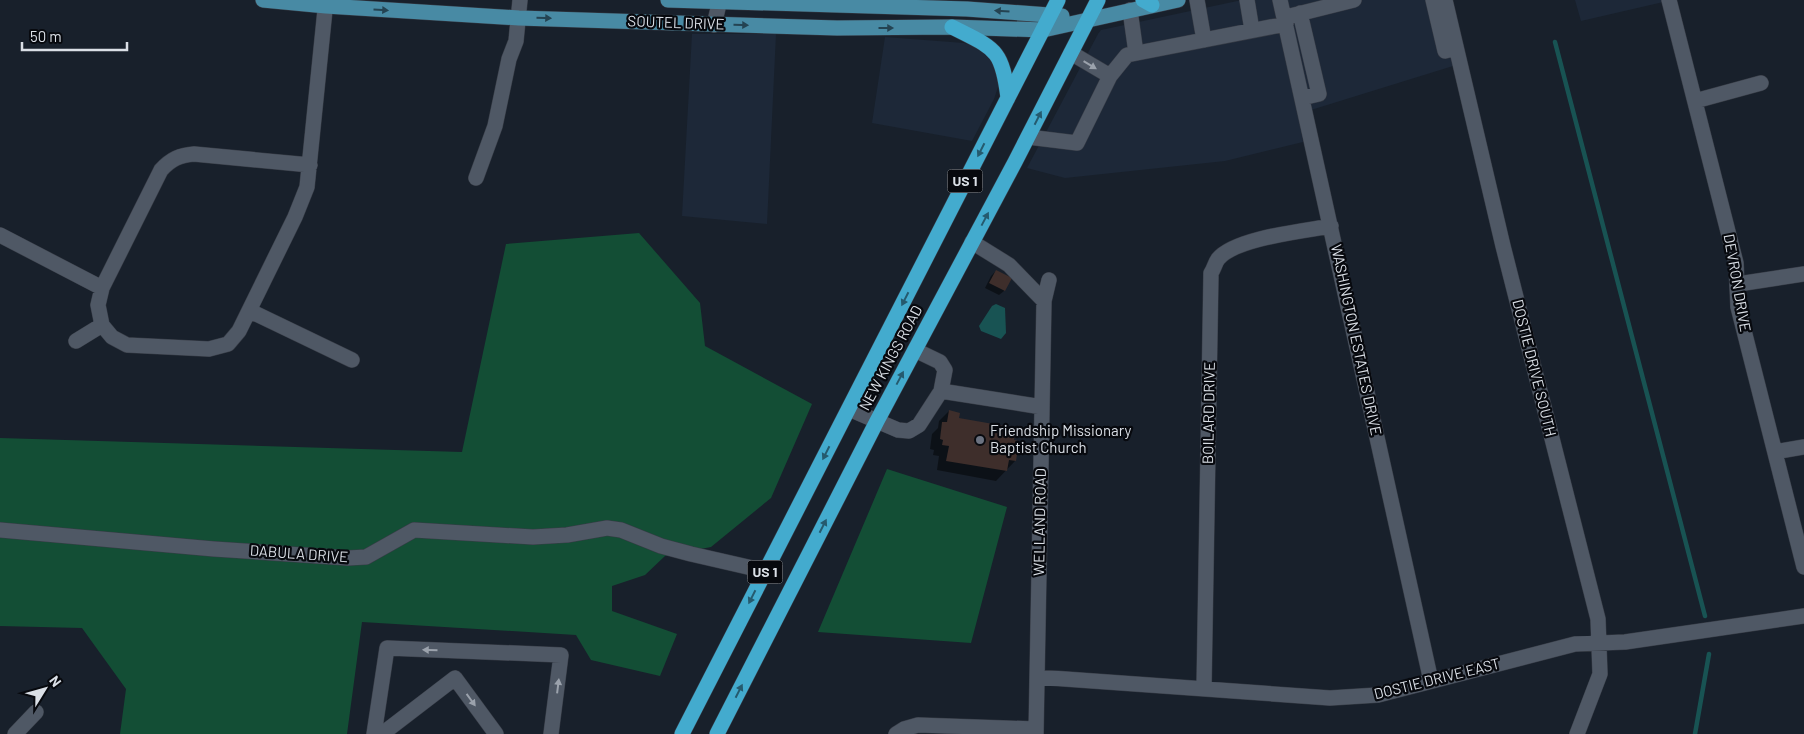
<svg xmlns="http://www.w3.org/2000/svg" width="1804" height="734" viewBox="0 0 1804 734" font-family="Barlow,sans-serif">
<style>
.built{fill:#1d2838}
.green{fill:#134e35}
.water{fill:#185353}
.shadow{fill:#0007}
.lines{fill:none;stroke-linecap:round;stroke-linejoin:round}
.stream{stroke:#185353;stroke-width:4.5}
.building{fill:#3e2e2b}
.minor-casing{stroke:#373c46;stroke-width:16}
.major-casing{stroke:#373c46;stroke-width:16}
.highway-casing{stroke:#373c46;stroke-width:16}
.minor{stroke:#4f5865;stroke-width:15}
.major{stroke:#488aa4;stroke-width:15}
.highway{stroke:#43abce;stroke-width:15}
.oneway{fill:#244352}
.oneway2{fill:#9ba2ac}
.oneway3{fill:#255a6e}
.worship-dot{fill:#6b7280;stroke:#07090e;stroke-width:2}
.labels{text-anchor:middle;stroke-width:4.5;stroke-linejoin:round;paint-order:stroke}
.shield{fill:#07090e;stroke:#9b9fa5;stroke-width:1}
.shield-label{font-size:14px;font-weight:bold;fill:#dadfe6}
.street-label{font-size:15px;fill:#dadfe6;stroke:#07090e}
.poi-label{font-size:15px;fill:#dadfe6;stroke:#07090e;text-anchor:start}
</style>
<rect width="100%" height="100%" fill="#18202b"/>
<path class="built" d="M1242,0H1437L1453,66L1298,114L1303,142L1225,161L1065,178L1027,168L1098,34L1101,30Z
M1575,0H1672L1581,21Z
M692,34H776L767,224L682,216Z
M885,37L964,43L979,48L990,56L998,72L999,84L994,99L972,141L872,123Z"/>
<path class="green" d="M639,233L700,303L705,346L812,404L771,498L711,547L665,556L645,575L612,586V611L677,634L660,676L591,660L576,635L362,622L347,734H120L126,689L82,628L0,626V438L462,452L506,244Z
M887,469L1007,507L971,643L818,632Z"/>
<path class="water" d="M996,304L1005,308L1006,333L1001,339L981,331L979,326L992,306Z"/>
<path class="shadow" d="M996,271L1010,279L1004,291L999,295L985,288L991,276Z
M949,411L958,419L1018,442L1015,461L996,481L937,470L939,456L933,455L934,450L930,449L932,434L938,428L939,421Z"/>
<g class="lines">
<path class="stream" d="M1555,42L1705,616
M1695,734L1709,654"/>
</g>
<path class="building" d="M996,270L1012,278L1005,291L989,283Z
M949,410L960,413L959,418L1016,428L1014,440L1019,441L1016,461L1009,460L1007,471L946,461L949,446L942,445L943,440L940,439L942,422H947Z"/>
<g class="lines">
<defs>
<path id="minor" d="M1197,0L1204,40
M1247,0L1252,30
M1280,0L1431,681
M1433,0L1445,51L1456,48
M1445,0L1503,246L1598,619L1600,674L1577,734
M1669,0L1736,263L1738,307L1804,567
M1130,10L1136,53
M1300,13L1319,94L1302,98
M1290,16L1354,0
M714,25L720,0
M1071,53L1110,76
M1695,101L1761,83
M1028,137L1077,143L1110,76L1127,55L1286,24
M310,165L194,154C180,155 171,159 161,170L102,288L98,305L102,325L112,337L127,345L209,349L228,344L239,331L295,217L307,187L326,0
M476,178L495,126L509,59L516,41L520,0
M0,235L102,288
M972,242L1009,265L1044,301
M1738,284L1804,274
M250,311L352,360
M76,341L102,325
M915,350L940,362L945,370L941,391L1042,407
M849,409L898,430L909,431L919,425L941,391
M1775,452L1804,447
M0,530L214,549L348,558L366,557L414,530L533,537L567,535L607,528L621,530L661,546L691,554L765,571
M1037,677L1330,698L1378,695L1575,644L1625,642L1804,616
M1204,688L1211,273C1214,269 1215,263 1218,259C1235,238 1304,231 1331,226
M15,734L36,712
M374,734L387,648L561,655L551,734
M382,734L455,678L496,734
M896,734L904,729L918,725L1036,729
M1036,734L1044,301L1049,280"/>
<path id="major" d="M263,0L326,6L519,18L837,28L952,27L1043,30L1178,0
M668,0L967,9L1062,16"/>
<path id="highway" d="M1143,0L1152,5
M952,27C995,49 1002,48 1008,98
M682,734L1058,0
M717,734L877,421L1015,162L1098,0"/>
</defs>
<use href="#minor" class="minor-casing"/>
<use href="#major" class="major-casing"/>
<use href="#highway" class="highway-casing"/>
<use href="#minor" class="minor"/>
<use href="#major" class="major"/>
<use href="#highway" class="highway"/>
</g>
<defs><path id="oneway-solid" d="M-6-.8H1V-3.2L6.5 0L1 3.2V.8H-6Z" transform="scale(1.25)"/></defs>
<g class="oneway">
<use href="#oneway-solid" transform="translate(381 10) rotate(3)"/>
<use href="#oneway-solid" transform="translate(1002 11) rotate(-176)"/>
<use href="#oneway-solid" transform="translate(544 18) rotate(2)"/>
<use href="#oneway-solid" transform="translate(741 25) rotate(1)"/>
<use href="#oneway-solid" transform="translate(886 28)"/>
</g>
<g class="oneway2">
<use href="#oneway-solid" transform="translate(1090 65) rotate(31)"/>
<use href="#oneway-solid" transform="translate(430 650) rotate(-179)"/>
<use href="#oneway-solid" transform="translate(558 686) rotate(-83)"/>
<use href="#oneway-solid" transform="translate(471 700) rotate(54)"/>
</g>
<g class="oneway3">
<use href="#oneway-solid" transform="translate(1038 118) rotate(-63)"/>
<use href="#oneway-solid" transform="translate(981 150) rotate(117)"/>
<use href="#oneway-solid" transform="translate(985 219) rotate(-62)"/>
<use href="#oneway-solid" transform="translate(905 299) rotate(117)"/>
<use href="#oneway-solid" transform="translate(900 378) rotate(-62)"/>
<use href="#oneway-solid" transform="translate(826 453) rotate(117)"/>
<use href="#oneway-solid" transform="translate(823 526) rotate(-63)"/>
<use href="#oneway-solid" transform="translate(752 597) rotate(117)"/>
<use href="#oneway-solid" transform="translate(739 691) rotate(-63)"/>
</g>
<circle class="worship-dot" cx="980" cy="440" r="5"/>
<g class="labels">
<g class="shield">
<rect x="947.5" y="169.5" width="35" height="23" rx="4"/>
<rect x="747.5" y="560.5" width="35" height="23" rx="4"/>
</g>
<g class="shield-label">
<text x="965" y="186">US 1</text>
<text x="765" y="577">US 1</text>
</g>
<g class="street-label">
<text transform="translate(676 23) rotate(2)" y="5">SOUTEL DRIVE</text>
<text transform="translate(1737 283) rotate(80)" y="5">DEVRON DRIVE</text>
<text transform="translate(1356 340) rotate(78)" y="5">WASHINGTON ESTATES DRIVE</text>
<text transform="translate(891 358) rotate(-62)" y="5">NEW KINGS ROAD</text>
<text transform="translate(1534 368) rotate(76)" y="5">DOSTIE DRIVE SOUTH</text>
<text transform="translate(1209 413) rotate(-89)" y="5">BOILARD DRIVE</text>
<text transform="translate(1040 522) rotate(-89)" y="5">WELLAND ROAD</text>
<text transform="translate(299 554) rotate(4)" y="5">DABULA DRIVE</text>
<text transform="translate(1437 679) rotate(-14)" y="5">DOSTIE DRIVE EAST</text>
</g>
<g class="poi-label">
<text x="990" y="436">Friendship Missionary<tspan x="990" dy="17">Baptist Church</tspan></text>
</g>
</g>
<g transform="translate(45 689) rotate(53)" stroke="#07090e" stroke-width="4" paint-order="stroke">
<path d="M0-4L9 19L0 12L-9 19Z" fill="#dadfe6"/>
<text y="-8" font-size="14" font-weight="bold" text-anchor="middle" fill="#dadfe6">N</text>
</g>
<path d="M22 42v8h105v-8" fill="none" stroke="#dadfe6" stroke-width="2.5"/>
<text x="30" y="42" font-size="15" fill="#dadfe6" stroke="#07090e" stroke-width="4" paint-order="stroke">50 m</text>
</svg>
